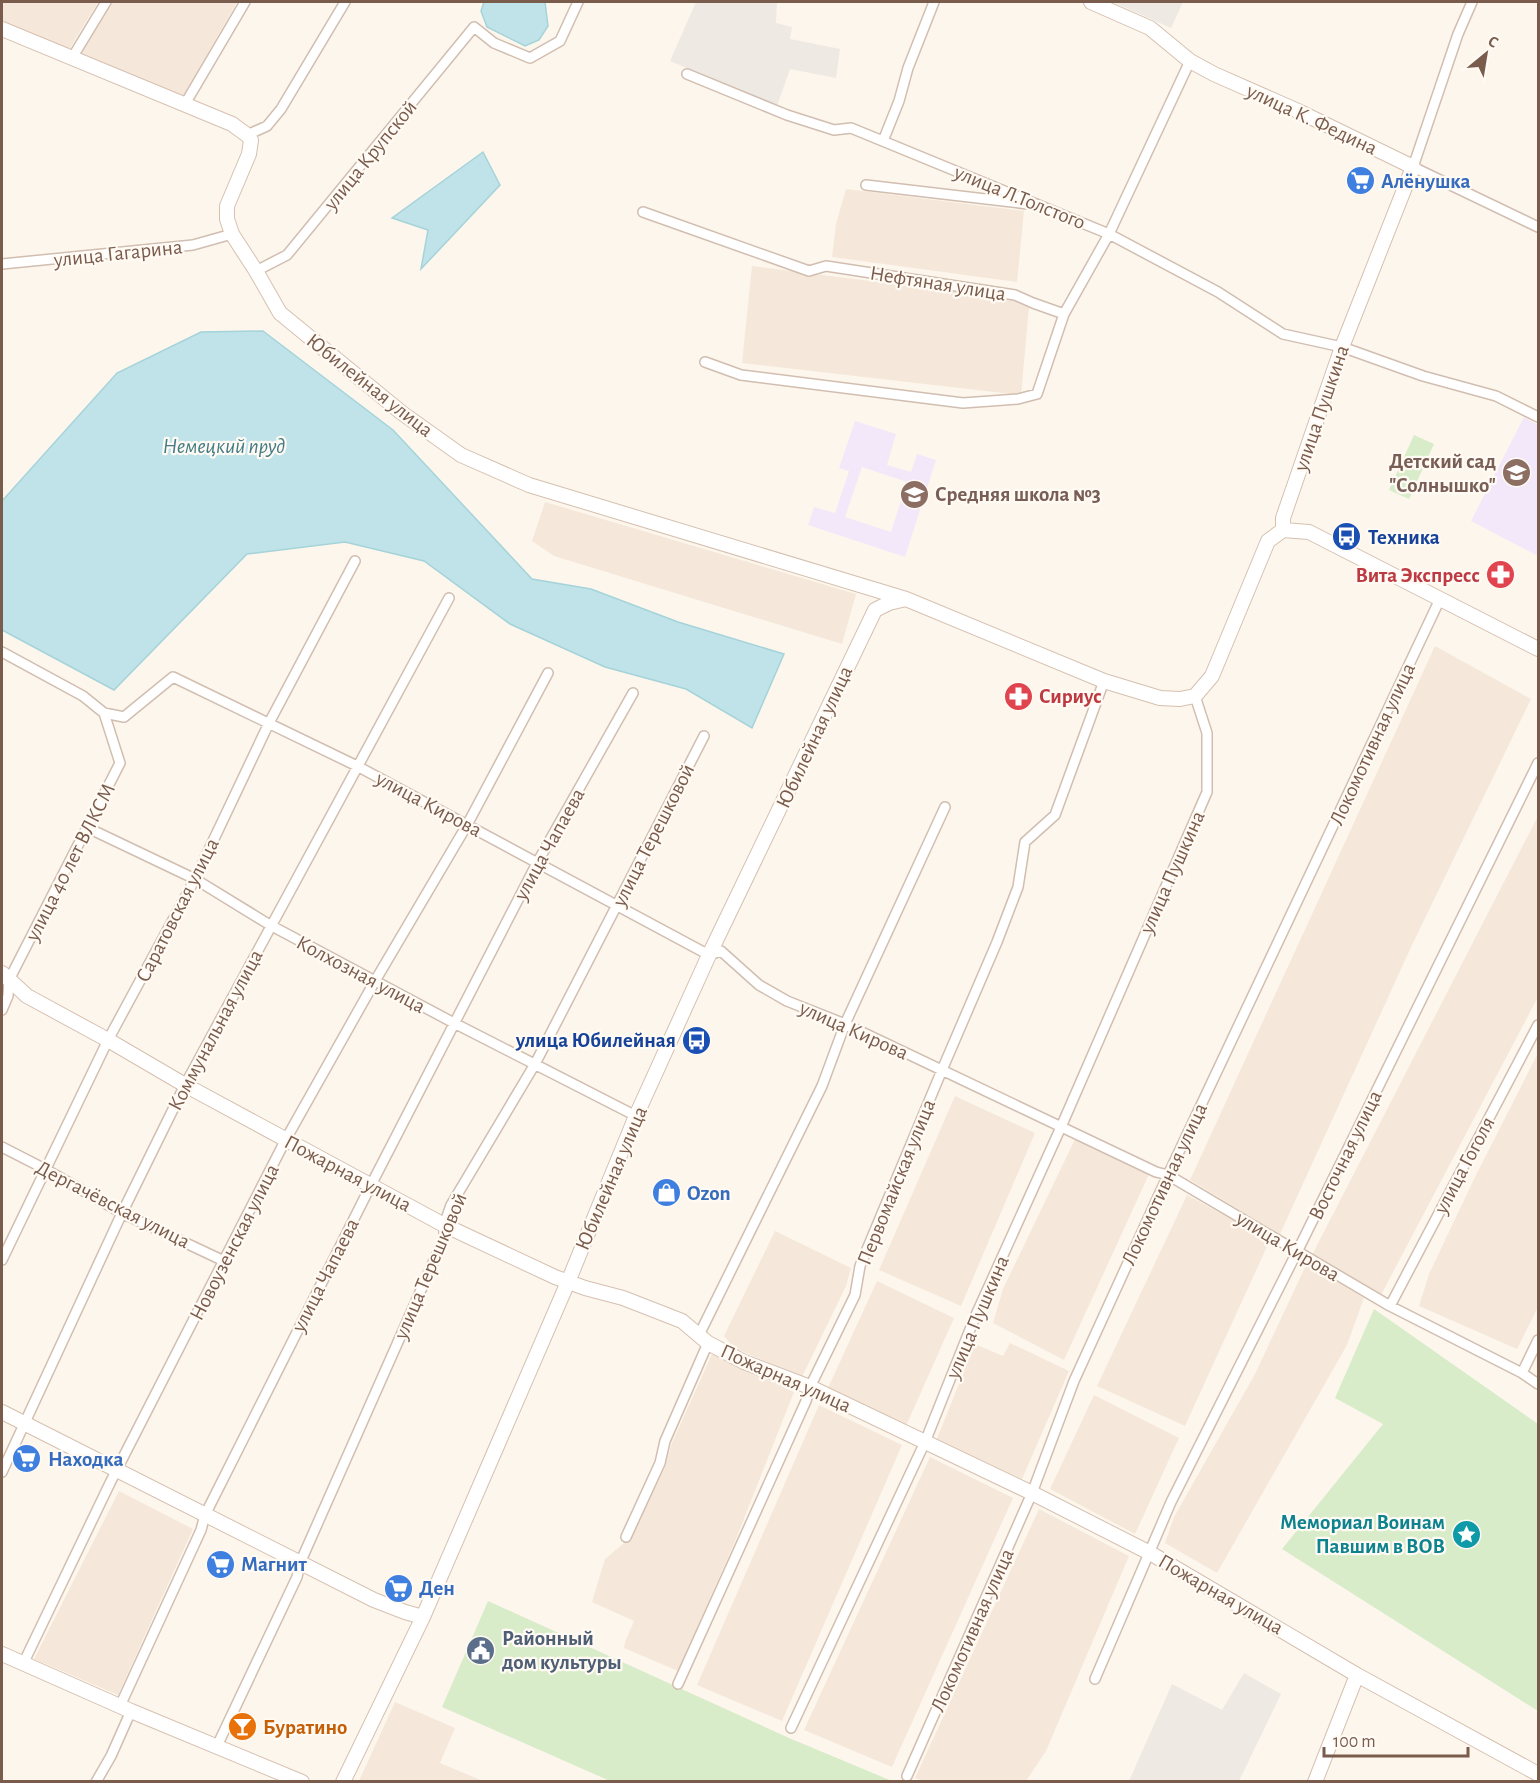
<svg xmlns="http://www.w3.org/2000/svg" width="1540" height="1783" viewBox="0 0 1540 1783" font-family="'Alegreya Sans',sans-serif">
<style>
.residential{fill:#f5e8da}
.industrial{fill:#efe9e4}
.education{fill:#f3e8fa;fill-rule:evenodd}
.green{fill:#d8ecc9}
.water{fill:#bfe3e8;stroke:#a5d3da;stroke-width:1.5}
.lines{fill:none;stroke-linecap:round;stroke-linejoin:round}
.street-casing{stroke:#d1beb0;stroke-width:12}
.secondary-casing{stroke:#d6c0b0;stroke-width:16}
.street{stroke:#fff;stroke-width:9}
.secondary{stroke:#fff;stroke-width:14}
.labels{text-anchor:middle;stroke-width:4.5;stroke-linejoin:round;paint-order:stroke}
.street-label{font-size:21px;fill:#7a5c4d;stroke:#fffaf3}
.shop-label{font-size:21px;font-weight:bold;fill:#366cbe;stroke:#fffaf3;text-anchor:start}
.education-label{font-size:21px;font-weight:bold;fill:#785e54;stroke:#fffaf3;text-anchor:end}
.transit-label{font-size:21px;font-weight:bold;fill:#164399;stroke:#fffaf3;text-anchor:start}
.health-label{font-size:21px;font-weight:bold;fill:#be3a42;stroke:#fffaf3;text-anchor:end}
.culture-label{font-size:21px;font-weight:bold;fill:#0d838f;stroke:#fffaf3;text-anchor:end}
.service-label{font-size:21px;font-weight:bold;fill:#4e5e75;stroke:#fffaf3;text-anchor:start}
.food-label{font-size:21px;font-weight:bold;fill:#c56008;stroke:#fffaf3;text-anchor:start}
.water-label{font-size:22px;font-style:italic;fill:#437c86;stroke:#fffaf3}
</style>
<rect width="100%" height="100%" fill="#fdf6ec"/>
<path class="residential" d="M2,2H98L67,53L2,26Z
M113,2H237L182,98L79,56Z
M846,189L1024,211L1017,282L832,257L836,224Z
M752,266L1011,299L1029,308L1021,395L742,363Z
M545,502L856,594L842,644L554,556L532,541Z
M1435,646L1531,699L1412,945L1280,1234L1190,1180Z
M1538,816V997L1381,1295L1312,1255Z
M1538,1053V1307L1517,1349L1419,1306L1429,1274L1474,1179Z
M955,1096L1035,1133L961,1306L879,1270Z
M1076,1137L1149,1171V1174L1064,1360L993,1323L1003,1289Z
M1187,1195L1270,1240L1185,1426L1097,1386Z
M775,1231L851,1268L846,1286L802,1377L734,1348L724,1336Z
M1307,1263L1364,1298L1347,1345L1217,1573L1165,1543L1174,1517L1255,1374Z
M877,1281L954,1318L906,1426L828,1388Z
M1010,1343L1069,1371L1022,1479L936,1441L975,1344L1003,1356Z
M712,1354L794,1392L736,1539L678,1671L624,1648L625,1642L634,1621L592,1602L605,1559L631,1537L665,1467L671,1445Z
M1094,1395L1179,1438L1135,1534L1050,1489Z
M819,1405L902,1445L782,1721L697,1685Z
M930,1457L1013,1498L892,1767L804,1730Z
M119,1491L193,1529L118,1695L34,1659Z
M1039,1509L1129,1556L1046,1751L1026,1781H923L915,1778Z
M395,1702L455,1728L440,1763L483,1781H359Z"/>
<path class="industrial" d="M696,2H777L776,23L792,27L790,39L840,49L836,78L790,69L777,106L670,61Z
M1113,2H1183L1171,28Z
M1244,1673L1281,1694L1239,1781H1129L1172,1684L1222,1710Z"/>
<path class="education" d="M1524,417L1538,425V556L1471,521Z
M855,421L896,434L887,465L911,472L917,454L936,460L905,557L808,525L814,507L835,513L849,471L839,468ZM862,467L907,482L891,532L845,517Z"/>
<path class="green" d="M1414,435L1434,444L1409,499L1389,490Z
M1374,1309L1538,1424V1711L1282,1549L1383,1424L1335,1398Z
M488,1601L789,1738L892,1781H610L442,1707Z"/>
<path class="water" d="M484,2H545L548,26L539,40L525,46L487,27L481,11Z
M483,152L500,185L421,269L428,230L392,218Z
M263,331L393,430L532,579L591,589L678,622L784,654L752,728L686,689L605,667L510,624L424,561L345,542L247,554L114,690L2,630V501L117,373L201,332Z"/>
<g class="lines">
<defs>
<path id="street" d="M1472,2L1458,34L1413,167L1538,227
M72,58L106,2
M687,74L787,115L834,130L851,128L1109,234L1218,292L1283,334L1342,347L1423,376L1496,396L1538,417
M185,104L245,2
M247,135L267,126L281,109L345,2
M883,141L899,101L908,68L934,2
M866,185L1028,204
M643,212L809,271L826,266L1015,295L1033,303L1064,314
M2,264L193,245L232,234
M256,271L287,255L474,27L494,43L530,58L560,41L578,2
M705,362L741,375L963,403L1018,399L1037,394L1064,314L1109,234L1190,61
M2,652L83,696L104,713L124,717L173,677L357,766L709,955L721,951L759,985L787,1001L845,1024L1156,1172L1168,1175L1390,1306L1522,1373L1538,1384
M88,828L195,879L270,925L454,1023L636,1116
M2,1010L8,996L9,980L120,763L104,713
M2,1147L45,1169L122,1213L224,1261
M2,1260L108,1040L195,879L269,723L355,561
M1390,1306L1538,1025
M699,1335L822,1086L845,1024L945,807
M1522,1373L1538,1340
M2,1472L122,1213L185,1085L449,598
M626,1537L660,1463L665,1441L708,1343
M23,1664L110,1483L286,1139L375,981L467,825L548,673
M1095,1679L1171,1502L1297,1252L1538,763
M678,1684L806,1401L810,1387L855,1295L860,1266L942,1070L997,942L1018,887L1025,842L1055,815L1104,681
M120,1706L201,1530L205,1515L371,1185L537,863L633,693
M791,1728L925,1442L975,1317L1061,1127L1207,792V733L1195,696
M217,1746L297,1577L300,1563L444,1238V1225L451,1205L535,1064L704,736
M907,1776L1032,1493L1074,1381L1168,1175L1440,599
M96,1782L111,1756L131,1711"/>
<path id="secondary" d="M1091,2L1150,28L1190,61L1214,74L1298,111L1413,167L1342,347L1283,518V530
M2,29L232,124L247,135L251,140L249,154L227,206V219L232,234L256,271L280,313L402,413L461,455L529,485L906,599L1104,681L1160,698L1180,699L1195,696L1212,676L1268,541L1283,530
M1283,530L1309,532L1538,649
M2,973L27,996L108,1040L185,1085L444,1225L555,1277L585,1288L623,1298L682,1321L708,1343L744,1362L810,1387L1032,1493L1150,1553L1357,1675L1538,1774
M2,1412L374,1600L405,1612L423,1617
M2,1654L131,1711L302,1782
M343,1782L423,1617L568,1282L636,1116L709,955L875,610L889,603L906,599
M1315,1782L1357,1675"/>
</defs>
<use href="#street" class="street-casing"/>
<use href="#secondary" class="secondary-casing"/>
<use href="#street" class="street"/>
<use href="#secondary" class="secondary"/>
</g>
<defs>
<symbol id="supermarket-disc" viewBox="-11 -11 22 22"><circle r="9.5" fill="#3f7fe0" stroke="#fffaf3"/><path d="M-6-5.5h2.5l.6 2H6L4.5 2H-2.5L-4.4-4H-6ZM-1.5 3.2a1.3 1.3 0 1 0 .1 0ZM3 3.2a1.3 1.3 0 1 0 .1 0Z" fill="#fff"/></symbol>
<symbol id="school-disc" viewBox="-11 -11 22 22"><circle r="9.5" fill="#8d6e63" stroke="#fffaf3"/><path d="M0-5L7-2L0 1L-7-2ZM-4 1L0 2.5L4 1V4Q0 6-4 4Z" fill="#fff"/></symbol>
<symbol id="bus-disc" viewBox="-11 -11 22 22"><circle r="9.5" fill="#1a4fb4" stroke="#fffaf3"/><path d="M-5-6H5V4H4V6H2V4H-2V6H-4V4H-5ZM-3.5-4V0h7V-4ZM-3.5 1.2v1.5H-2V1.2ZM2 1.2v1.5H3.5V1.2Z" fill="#fff"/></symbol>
<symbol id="pharmacy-disc" viewBox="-11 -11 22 22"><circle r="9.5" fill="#e0444e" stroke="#fffaf3"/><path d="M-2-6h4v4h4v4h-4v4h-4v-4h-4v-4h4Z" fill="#fff"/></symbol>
<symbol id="shop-disc" viewBox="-11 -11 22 22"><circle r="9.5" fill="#3f7fe0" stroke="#fffaf3"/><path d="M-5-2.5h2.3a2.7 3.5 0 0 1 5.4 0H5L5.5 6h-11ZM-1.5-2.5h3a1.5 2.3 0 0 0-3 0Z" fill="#fff"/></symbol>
<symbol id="sight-disc" viewBox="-11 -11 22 22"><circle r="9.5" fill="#0f9aa8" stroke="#fffaf3"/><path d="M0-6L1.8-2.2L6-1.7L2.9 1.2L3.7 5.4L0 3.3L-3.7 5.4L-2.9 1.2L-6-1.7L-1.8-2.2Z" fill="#fff"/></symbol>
<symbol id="civic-disc" viewBox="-11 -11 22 22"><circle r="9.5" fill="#5c6f8a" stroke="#fffaf3"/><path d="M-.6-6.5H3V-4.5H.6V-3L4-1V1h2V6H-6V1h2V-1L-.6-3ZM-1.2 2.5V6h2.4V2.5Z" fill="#fff"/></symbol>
<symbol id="bar-disc" viewBox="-11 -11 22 22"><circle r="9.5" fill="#e8710a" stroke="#fffaf3"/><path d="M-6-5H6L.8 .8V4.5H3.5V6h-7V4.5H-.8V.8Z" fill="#fff"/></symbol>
</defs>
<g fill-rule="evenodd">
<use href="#supermarket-disc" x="1344" y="164" width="33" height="33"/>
<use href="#school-disc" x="1500" y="456" width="33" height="33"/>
<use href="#school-disc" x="898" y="478" width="33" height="33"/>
<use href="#bus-disc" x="1330" y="520" width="33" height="33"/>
<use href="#pharmacy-disc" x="1484" y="558" width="33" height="33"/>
<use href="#pharmacy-disc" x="1002" y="680" width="33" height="33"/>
<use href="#bus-disc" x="680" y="1024" width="33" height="33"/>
<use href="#shop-disc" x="650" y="1176" width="33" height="33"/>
<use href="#supermarket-disc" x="10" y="1442" width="33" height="33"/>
<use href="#sight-disc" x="1450" y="1518" width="33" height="33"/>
<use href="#supermarket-disc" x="204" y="1548" width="33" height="33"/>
<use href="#supermarket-disc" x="382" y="1572" width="33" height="33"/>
<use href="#civic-disc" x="464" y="1634" width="33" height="33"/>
<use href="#bar-disc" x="226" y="1710" width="33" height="33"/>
</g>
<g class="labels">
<g class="street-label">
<text transform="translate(1312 119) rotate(25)" y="7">улица К. Федина</text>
<text transform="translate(370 155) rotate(-51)" y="7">улица Крупской</text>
<text transform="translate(1020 197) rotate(22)" y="7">улица Л.Толстого</text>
<text transform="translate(118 253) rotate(-6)" y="7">улица Гагарина</text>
<text transform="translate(938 283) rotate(9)" y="7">Нефтяная улица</text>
<text transform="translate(370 385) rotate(38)" y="7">Юбилейная улица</text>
<text transform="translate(1321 408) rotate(-71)" y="7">улица Пушкина</text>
<text transform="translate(814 737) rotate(-65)" y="7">Юбилейная улица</text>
<text transform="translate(1372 744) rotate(-65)" y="7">Локомотивная улица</text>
<text transform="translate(429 804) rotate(28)" y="7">улица Кирова</text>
<text transform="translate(653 835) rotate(-63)" y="7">улица Терешковой</text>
<text transform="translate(549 844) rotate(-61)" y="7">улица Чапаева</text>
<text transform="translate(70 862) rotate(-63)" y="7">улица 40 лет ВЛКСМ</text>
<text transform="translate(1172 872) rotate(-66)" y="7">улица Пушкина</text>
<text transform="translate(177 910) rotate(-63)" y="7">Саратовская улица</text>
<text transform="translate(361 974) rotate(28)" y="7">Колхозная улица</text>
<text transform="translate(215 1030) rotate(-62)" y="7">Коммунальная улица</text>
<text transform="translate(854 1030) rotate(24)" y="7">улица Кирова</text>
<text transform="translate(1345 1155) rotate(-64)" y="7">Восточная улица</text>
<text transform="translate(1464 1165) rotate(-62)" y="7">улица Гоголя</text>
<text transform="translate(348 1173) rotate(28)" y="7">Пожарная улица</text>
<text transform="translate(611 1178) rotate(-67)" y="7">Юбилейная улица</text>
<text transform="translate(896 1182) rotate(-68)" y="7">Первомайская улица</text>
<text transform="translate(1164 1184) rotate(-65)" y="7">Локомотивная улица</text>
<text transform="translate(113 1204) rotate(27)" y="7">Дергачёвская улица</text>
<text transform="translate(234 1242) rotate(-63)" y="7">Новоузенская улица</text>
<text transform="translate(1288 1246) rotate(31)" y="7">улица Кирова</text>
<text transform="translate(430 1266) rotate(-67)" y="7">улица Терешковой</text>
<text transform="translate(325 1275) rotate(-63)" y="7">улица Чапаева</text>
<text transform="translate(977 1317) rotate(-67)" y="7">улица Пушкина</text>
<text transform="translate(786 1378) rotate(24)" y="7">Пожарная улица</text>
<text transform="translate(1221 1594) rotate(30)" y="7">Пожарная улица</text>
<text transform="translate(972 1630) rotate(-66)" y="7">Локомотивная улица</text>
</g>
<g class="shop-label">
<text x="1381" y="188">Алёнушка</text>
<text x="687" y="1200">Ozon</text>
<text x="48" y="1466">Находка</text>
<text x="241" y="1571">Магнит</text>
<text x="419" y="1595">Ден</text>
</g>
<g class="education-label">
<text x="1496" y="468">Детский сад<tspan x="1496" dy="24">"Солнышко"</tspan></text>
<text x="935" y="501" text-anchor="start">Средняя школа №3</text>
</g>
<g class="transit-label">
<text x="1368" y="544">Техника</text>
<text x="676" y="1047" text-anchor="end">улица Юбилейная</text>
</g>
<g class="health-label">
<text x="1480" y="582">Вита Экспресс</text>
<text x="1039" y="703" text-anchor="start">Сириус</text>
</g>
<g class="culture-label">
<text x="1445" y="1529">Мемориал Воинам<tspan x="1445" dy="24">Павшим в ВОВ</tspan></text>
</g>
<g class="service-label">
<text x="502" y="1645">Районный<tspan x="502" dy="24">дом культуры</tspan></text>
</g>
<g class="food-label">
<text x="263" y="1734">Буратино</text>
</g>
<g class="water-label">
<text x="224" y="453">Немецкий пруд</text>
</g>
</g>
<rect width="1540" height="1783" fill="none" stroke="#7a5c4d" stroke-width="6"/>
<g transform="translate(1486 54) rotate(30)" stroke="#fffaf3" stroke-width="4.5" paint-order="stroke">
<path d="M0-4.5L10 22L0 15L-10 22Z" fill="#7a5c4d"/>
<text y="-9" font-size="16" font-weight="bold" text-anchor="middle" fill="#7a5c4d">С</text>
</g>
<path d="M1324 1747v9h144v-9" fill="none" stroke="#7a5c4d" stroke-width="3"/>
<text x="1333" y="1747" font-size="18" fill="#7a5c4d" stroke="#fffaf3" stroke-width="4.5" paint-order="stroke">100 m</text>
</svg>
